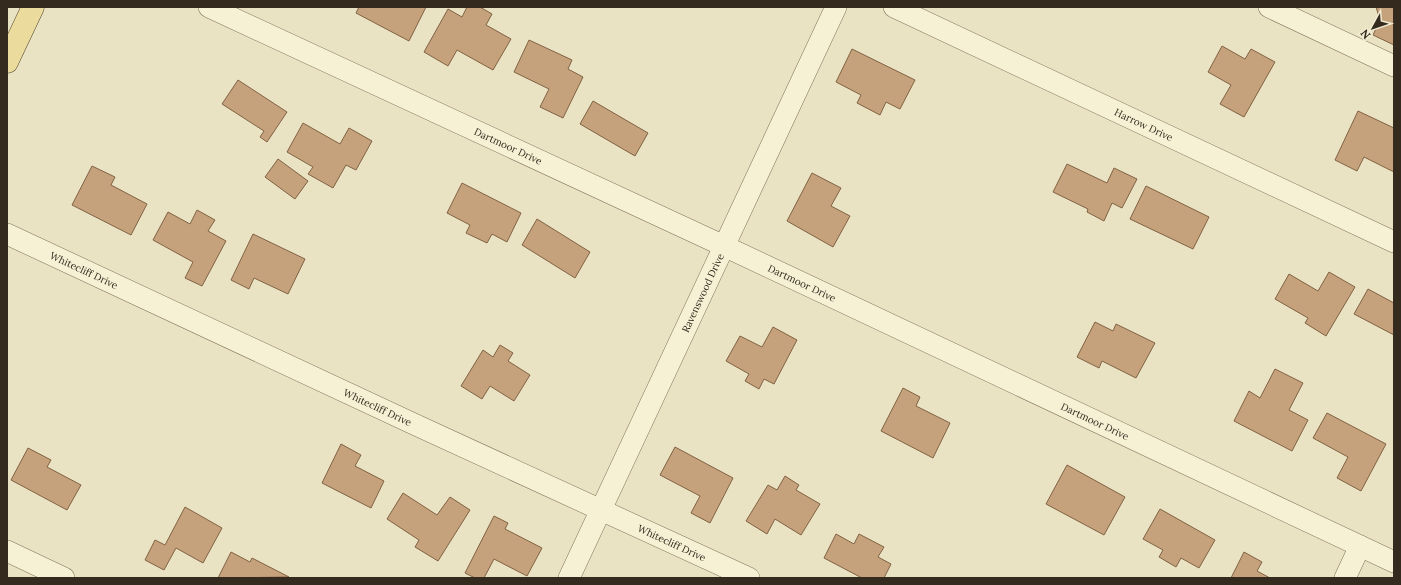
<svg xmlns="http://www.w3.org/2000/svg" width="1401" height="585" viewBox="0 0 1401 585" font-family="Lora,serif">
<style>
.building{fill:#c5a27c;stroke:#806243}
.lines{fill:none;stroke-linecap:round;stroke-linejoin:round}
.minor-casing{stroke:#83755b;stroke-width:22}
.major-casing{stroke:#51432f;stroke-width:23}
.minor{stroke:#f6f0d5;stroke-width:21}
.major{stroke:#ebdb9d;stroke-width:22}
.labels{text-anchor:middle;stroke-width:3.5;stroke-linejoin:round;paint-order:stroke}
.street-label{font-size:10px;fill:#342b1e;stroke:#f2ecd2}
</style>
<rect width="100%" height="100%" fill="#eae3c3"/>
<path class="building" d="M359,7H426L409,41L356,13Z
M467,7H480L492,14L486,25L511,39L493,70L457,50L448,66L424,52L448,9L462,17Z
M1376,7H1394V45L1373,35L1380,20Z
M529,40L572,60L568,69L583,77L563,118L540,107L549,89L514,72Z
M1222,46L1245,59L1251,49L1275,62L1244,117L1220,104L1231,85L1208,72Z
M852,49L915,80L900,109L886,102L880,115L857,103L861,95L836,82Z
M238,80L287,112L267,142L260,137L264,131L222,104Z
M593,101L648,133L635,156L580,124Z
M1358,111L1394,128V172L1364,157L1357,171L1335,160Z
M303,123L340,144L349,128L372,141L356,170L346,165L333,188L308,174L313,167L287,152Z
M278,159L308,181L295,199L265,177Z
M1067,164L1107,183L1114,168L1137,179L1122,208L1112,203L1104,221L1087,212L1088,209L1053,192Z
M92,166L115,177L111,185L147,204L131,235L72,205Z
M812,173L841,188L831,206L850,216L833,247L787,221Z
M462,183L521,213L507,242L492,234L487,243L466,233L470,225L447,213Z
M1146,186L1209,217L1193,249L1130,219Z
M197,210L215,220L208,231L226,241L202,286L185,278L193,262L153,240L168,212L190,224Z
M537,219L590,252L575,278L522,245Z
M253,234L305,259L288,294L254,278L249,289L231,280Z
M1329,272L1355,287L1326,336L1305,323L1308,318L1275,299L1289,274L1318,291Z
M1368,289L1394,303V335L1354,314Z
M1095,322L1113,331L1116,324L1155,343L1136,378L1102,361L1099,368L1077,357Z
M773,327L797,340L774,384L764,379L759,389L745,381L749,374L726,361L740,336L762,347Z
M500,345L513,353L508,361L530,375L514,401L490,386L482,399L461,386L483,350L493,357Z
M1275,369L1303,383L1289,410L1308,420L1292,451L1234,421L1249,391L1260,398Z
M903,388L920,397L916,406L950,423L933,458L881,431Z
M1327,413L1386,444L1361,491L1337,478L1348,457L1313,438Z
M341,444L361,455L355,466L384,481L371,508L322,483Z
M675,447L733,478L710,523L691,513L700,496L660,475Z
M28,448L51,460L47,467L81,485L67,510L11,480Z
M1067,465L1125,497L1104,535L1046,504Z
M785,476L799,485L796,490L820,504L801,535L775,519L767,534L746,521L768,485L777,490Z
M403,493L437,515L450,497L470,510L438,561L415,547L419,540L387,519Z
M185,507L222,528L203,563L176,548L164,570L145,560L155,540L165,545Z
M1160,509L1215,540L1199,568L1181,558L1176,567L1159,557L1163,550L1143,539Z
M494,516L508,523L505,529L542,548L527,576L494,559L484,578H475L465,573Z
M836,534L854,544L859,534L884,547L878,557L891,564L884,578H862L824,558Z
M231,552L250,562L252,558L289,577L218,578Z
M1244,552L1262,562L1257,571L1270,578H1231Z"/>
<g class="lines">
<defs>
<g id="minor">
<path id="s1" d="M209,7L724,246L1394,562"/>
<path id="s2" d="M894,7L1394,242"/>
<path d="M1269,7L1394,66"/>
<path id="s3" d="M7,234L416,425L749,578"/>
<path d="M7,551L64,578"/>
<path id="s4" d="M569,578L836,7"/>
<path d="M1345,578L1360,546"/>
</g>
<path id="major" d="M7,62L33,7"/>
</defs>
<use href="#minor" class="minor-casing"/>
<use href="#major" class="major-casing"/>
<use href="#minor" class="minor"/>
<use href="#major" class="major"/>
</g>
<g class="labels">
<g class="street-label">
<text dy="4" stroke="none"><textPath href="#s2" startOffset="276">Harrow Drive</textPath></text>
<text dy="4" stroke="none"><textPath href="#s1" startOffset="330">Dartmoor Drive</textPath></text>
<text dy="4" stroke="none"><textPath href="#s3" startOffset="85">Whitecliff Drive</textPath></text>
<text dy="4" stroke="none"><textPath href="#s1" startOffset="654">Dartmoor Drive</textPath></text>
<text dy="4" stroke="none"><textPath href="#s4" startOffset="315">Ravenswood Drive</textPath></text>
<text dy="4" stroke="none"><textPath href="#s3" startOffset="409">Whitecliff Drive</textPath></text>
<text dy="4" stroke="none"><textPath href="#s1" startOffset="978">Dartmoor Drive</textPath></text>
<text dy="4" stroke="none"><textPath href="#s3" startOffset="733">Whitecliff Drive</textPath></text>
</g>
</g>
<rect width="1401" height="585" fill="none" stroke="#342b1e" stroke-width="16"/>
<g transform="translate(1373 28) rotate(230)" stroke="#f2ecd2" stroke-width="3" paint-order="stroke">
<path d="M0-3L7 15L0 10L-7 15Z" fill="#342b1e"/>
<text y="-6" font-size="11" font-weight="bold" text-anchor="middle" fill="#342b1e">N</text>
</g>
</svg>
